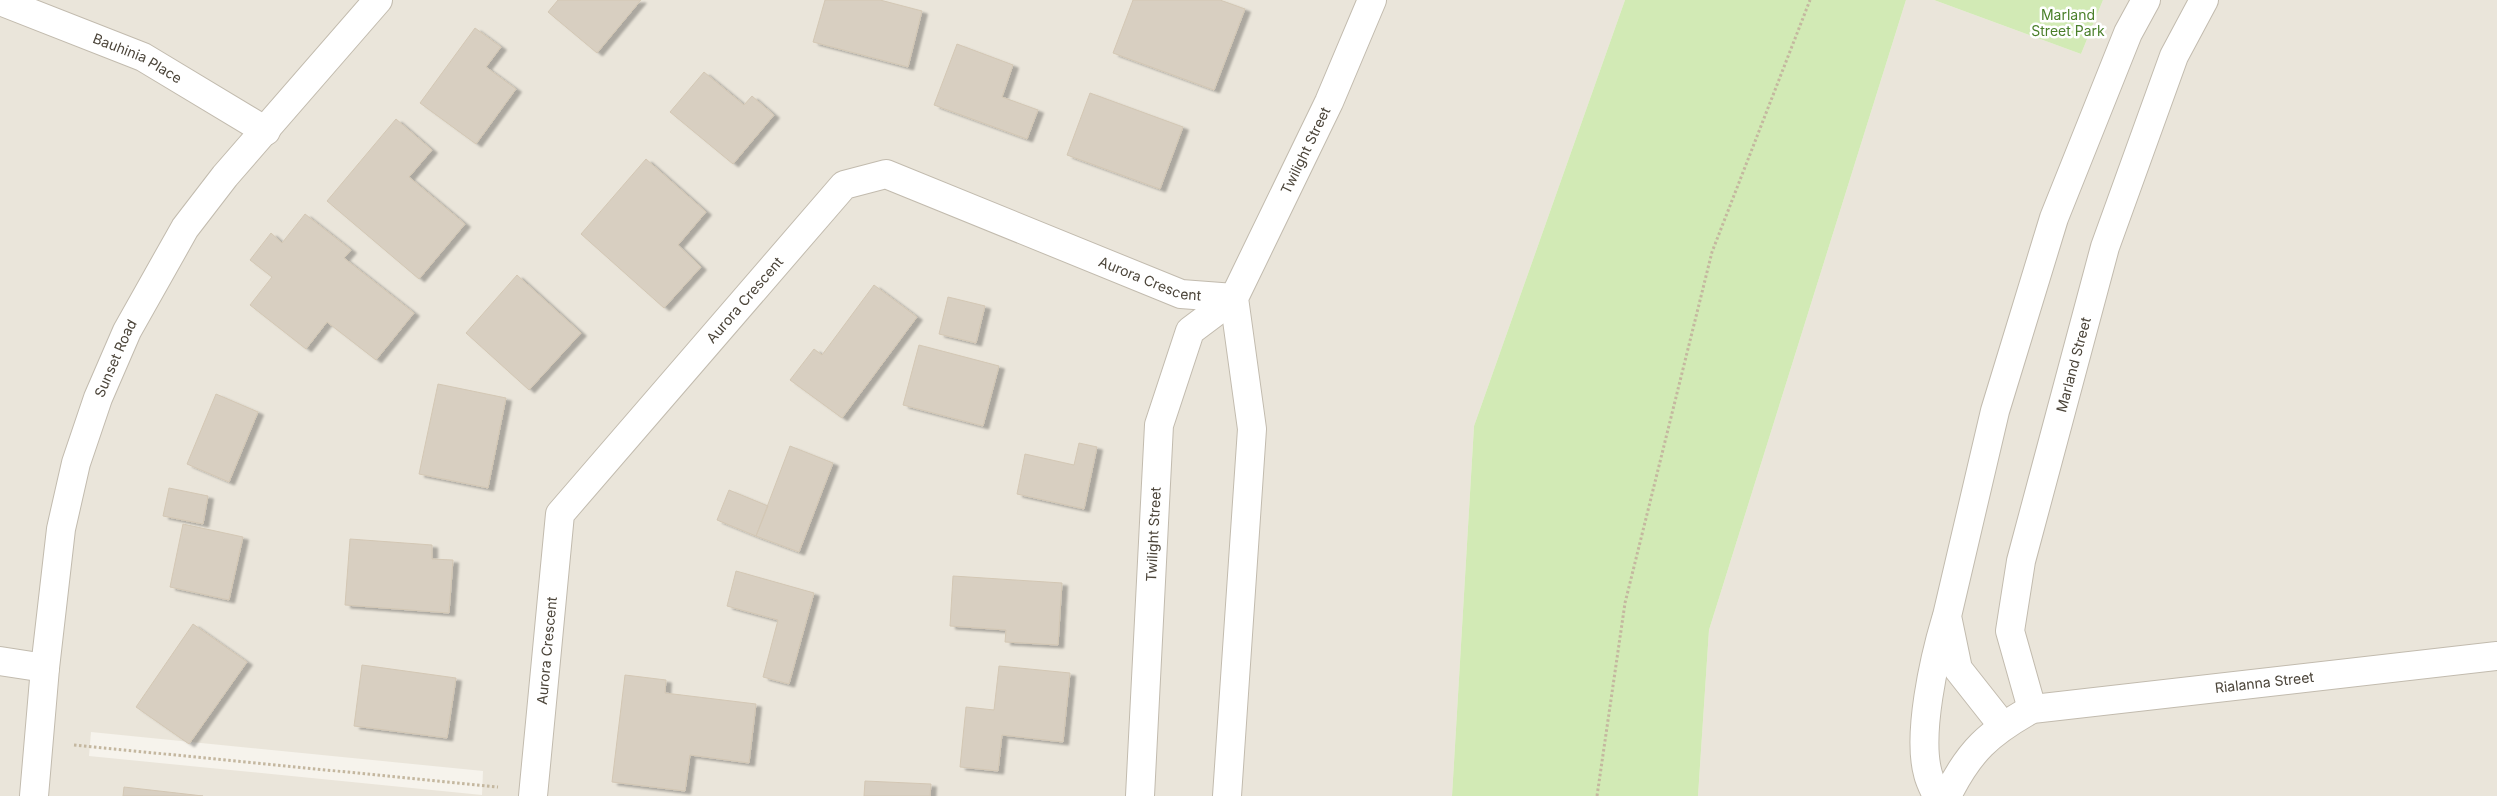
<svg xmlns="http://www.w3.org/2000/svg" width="2497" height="796" viewBox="0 0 2497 796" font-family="Inter,sans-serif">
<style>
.residential{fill:#eae5da;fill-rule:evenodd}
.green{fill:#d2eab5}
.building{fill:#d8cfc1;stroke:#d3c7b4;filter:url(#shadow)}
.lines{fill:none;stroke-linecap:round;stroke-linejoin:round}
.minor-casing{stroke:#c2bbae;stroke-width:30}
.path{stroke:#c4b79f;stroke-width:3;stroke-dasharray:2.5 2.5;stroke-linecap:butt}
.minor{stroke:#fff;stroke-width:28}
.labels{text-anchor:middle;stroke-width:5;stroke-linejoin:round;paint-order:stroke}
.park-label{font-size:14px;fill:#4a7f2a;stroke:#fff}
.street-label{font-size:14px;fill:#4b4439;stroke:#fff}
</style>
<defs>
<filter id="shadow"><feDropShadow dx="5.5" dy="3" stdDeviation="1" flood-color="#0004"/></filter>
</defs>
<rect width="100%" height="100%" fill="#f6f3ec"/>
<path class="residential" d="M0,0H1625L1474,426L1452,796H0ZM91,732L483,771L482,795L89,756Z
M1906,0H1934L2081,54L2103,0H2497V796H1698L1709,630Z"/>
<path class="green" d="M1625,0H1906L1709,630L1698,796H1452L1474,426Z
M1934,0H2103L2081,54Z"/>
<path class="building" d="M558,0H641L597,53L548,12Z
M825,0H880L922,11L908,67L813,42Z
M1133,0H1220L1245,9L1214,90L1113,53Z
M475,28L501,47L486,67L516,89L476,144L420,103Z
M957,44L1013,65L1002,97L1038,110L1027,139L934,105Z
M704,72L744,105L752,96L774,115L733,164L670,112Z
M1090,93L1183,127L1160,189L1067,155Z
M396,119L432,150L409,177L465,224L419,279L327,201Z
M646,159L706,212L678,245L701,267L664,308L581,234Z
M305,214L351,250L344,258L414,313L376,360L327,322L306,349L250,305L272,277L250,260L271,233L282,243Z
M517,275L581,333L529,390L466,333Z
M874,285L917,317L842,418L790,380L814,349L822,355Z
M948,297L985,306L976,343L939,334Z
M919,345L999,366L983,426L903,405Z
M438,384L506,398L488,488L419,474Z
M216,394L258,412L229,482L187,464Z
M1079,443L1097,447L1084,509L1017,494L1025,454L1074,465Z
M790,446L833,463L799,552L756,536Z
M169,488L208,496L203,524L163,516Z
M729,490L768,506L756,536L717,520Z
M183,524L243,537L229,600L170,587Z
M350,539L432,545V559L453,560L449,613L345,605Z
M736,571L814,593L789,684L763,677L778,620L727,606Z
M953,576L1062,583L1058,645L1005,642L1006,630L950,626Z
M193,624L247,662L189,744L136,707Z
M362,665L456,678L447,738L354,726Z
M999,666L1070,673L1063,742L1002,735L998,771L960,767L966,707L994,710Z
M625,675L666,680L665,693L756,704L749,763L690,755L685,791L612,782Z
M865,781L931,784L930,796H864Z
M124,787L203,796H123Z"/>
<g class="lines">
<defs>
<g id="minor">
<path id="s1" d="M0,1L143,57L266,131"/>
<path d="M0,661L45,668"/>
<path id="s2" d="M2032,709L2010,631L2021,561L2105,247L2174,56L2204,0"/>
<path d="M2003,726L1958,669L1947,616L1995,411L2054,218L2128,33L2146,0"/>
<path id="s3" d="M34,796L45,668L61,529L76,463L98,398L127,331L185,228L225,176L378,0"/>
<path id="s4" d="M533,796L560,514L844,185L886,174L1181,294L1234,298"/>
<path id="s5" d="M1140,796L1159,425L1190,331L1234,298"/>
<path id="s6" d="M1227,796L1252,429L1234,298L1329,102L1372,0"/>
<path d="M1937,796C1934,789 1930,782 1928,774C1917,735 1934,659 1946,619"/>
<path id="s7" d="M1947,796C1969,751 1989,733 2032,709L2497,656"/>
</g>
</defs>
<use href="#minor" class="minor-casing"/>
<path class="path" d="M74,745L498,787
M1597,796L1625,603L1712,252L1810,0"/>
<use href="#minor" class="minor"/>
</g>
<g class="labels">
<g class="park-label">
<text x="2068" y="20">Marland<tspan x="2068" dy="16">Street Park</tspan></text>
</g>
<g class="street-label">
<text dy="5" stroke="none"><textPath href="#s1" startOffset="149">Bauhinia Place</textPath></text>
<text dy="5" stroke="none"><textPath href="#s6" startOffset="664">Twilight Street</textPath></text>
<text dy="5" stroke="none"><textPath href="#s4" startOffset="1046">Aurora Crescent</textPath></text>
<text dy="5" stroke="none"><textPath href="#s4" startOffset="566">Aurora Crescent</textPath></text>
<text dy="5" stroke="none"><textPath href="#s3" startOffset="448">Sunset Road</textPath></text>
<text dy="5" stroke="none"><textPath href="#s2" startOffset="355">Marland Street</textPath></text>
<text dy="5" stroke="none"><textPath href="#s5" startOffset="262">Twilight Street</textPath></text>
<text dy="5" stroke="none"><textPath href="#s4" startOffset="146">Aurora Crescent</textPath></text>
<text dy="5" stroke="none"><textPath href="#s7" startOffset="358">Rialanna Street</textPath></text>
</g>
</g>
</svg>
